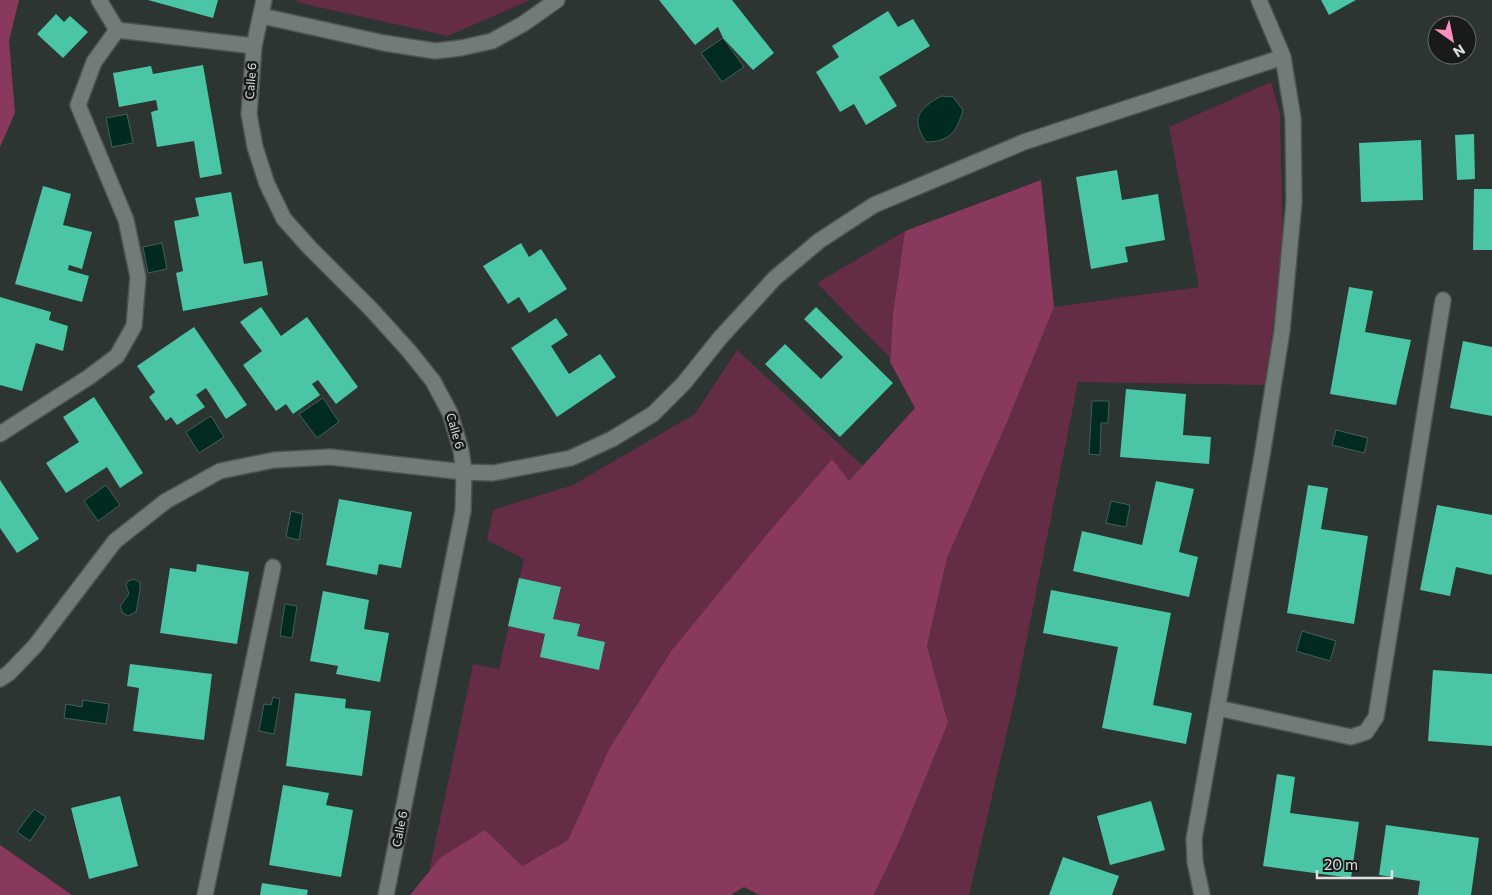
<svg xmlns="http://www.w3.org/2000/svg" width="1492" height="895" viewBox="0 0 1492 895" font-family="Commissioner,sans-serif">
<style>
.green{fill:#642c45}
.forest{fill:#89385e}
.water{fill:#012a20;stroke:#43615a}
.building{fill:#4ac5a6}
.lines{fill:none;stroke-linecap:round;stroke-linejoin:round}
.minor-casing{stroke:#4d5351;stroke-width:18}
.minor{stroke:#717b78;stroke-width:15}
.labels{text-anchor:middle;stroke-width:5;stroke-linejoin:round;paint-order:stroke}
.street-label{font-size:12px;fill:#dde2e0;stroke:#181b1a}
</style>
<rect width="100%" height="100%" fill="#2c3532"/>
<path class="green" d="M297,0H530L448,36L296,2Z
M1271,82L1280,114L1283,252L1265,385L1078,382L1015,698L969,895H874L899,842L948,723L927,646L947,558L1008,420L1054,307L1199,287L1169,127Z
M905,231L893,313L890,358L817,283Z
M737,350L863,466L848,482L831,460L767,534L671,651L609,749L568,840L522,866L429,872L473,664L499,669L524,559L487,540L493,510L573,485L695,414Z"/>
<path class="forest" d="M0,0H19L9,41L15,113L0,147Z
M1041,180L1054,307L1008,420L947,558L927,646L948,723L899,842L874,895H759L744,887L731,895H410L441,857L485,830L522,866L568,840L609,749L671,651L767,534L832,459L849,481L915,408L890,362L893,313L905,231Z
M0,845L72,895H0Z"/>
<path class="water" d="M723,38L744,67L722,82L701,53Z
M941,96L953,97L963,110C957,131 950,142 926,142C910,118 919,109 941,96Z
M127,114L133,143L112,147L106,118Z
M162,243L167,269L148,273L143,247Z
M323,398L339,422L317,438L299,414Z
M1092,401H1109L1108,423H1101L1100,455L1089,454Z
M211,416L224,437L199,453L186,432Z
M1336,430L1368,438L1364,453L1332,445Z
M106,485L120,505L98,521L84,501Z
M1111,501L1130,505L1126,527L1106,523Z
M291,511L303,514L299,540L286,537Z
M133,579L140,582V590L136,612L128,616L123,613L120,606L129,594L126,585L127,582Z
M285,604L297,606L292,638L280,636Z
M1302,631L1336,641L1330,661L1296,651Z
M273,697L280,699L274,734L259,731L264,704L271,705Z
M83,700L109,704L106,724L64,718L66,704L82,707Z
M34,809L46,817L30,841L17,832Z"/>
<path class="building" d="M148,0H218L213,18Z
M659,0H732L774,53L753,70L723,38L718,27L695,45Z
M1321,0H1356L1329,15Z
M888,11L898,27L913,19L930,46L879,77L897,106L866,125L854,104L840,112L816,72L839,57L832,46Z
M56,14L64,22L70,16L88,32L63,58L37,34Z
M203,65L222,174L200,178L194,141L157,147L151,112L158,110L156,100L119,107L113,73L151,66L153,74Z
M1474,134L1475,179L1457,180L1455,135Z
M1421,140L1423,200L1361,202L1359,143Z
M1117,170L1122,200L1158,194L1165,240L1125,247L1128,262L1091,269L1076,177Z
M43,186L71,194L63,225L92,232L82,269L69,265L68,270L89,276L82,302L15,284Z
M1474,189H1492V250H1473Z
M231,192L244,264L262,261L268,295L183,311L176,273L183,271L174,221L199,216L195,198Z
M521,243L529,257L541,249L567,289L529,313L519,297L508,304L483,266Z
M1349,287L1373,291L1365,332L1411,340L1396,405L1330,394Z
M0,297L51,312L49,320L68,326L63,351L36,343L22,391L0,385Z
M261,307L281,336L307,317L358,387L336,404L318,380L312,384L320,395L293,414L286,404L276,411L243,365L262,351L240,322Z
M816,307L893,383L840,437L765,364L785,344L821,379L843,357L804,319Z
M556,318L568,335L551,346L569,374L600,354L616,377L557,417L511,348Z
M194,327L247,405L226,419L206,388L196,395L205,407L177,425L171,417L166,421L149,397L155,392L137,366Z
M1463,341L1492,347V416L1450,408Z
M1126,389L1186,394L1183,435L1211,437L1209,464L1120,457Z
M94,397L143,473L120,488L107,467L66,493L46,463L79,442L63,417Z
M0,480L39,539L17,553L0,528Z
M1156,481L1194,489L1179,552L1198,557L1189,597L1073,571L1082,531L1142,545Z
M1308,485L1328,488L1321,529L1368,536L1354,624L1287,613Z
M339,499L412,512L401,568L379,564L377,575L326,565Z
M1437,505L1492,515V575L1456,567L1450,596L1420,590Z
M197,564L249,572L237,644L160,633L170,568L196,572Z
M519,578L561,587L553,619L580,624L577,636L605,642L599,670L540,657L545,634L508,626Z
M1051,590L1171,613L1153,705L1192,713L1186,744L1102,728L1118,647L1043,633Z
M323,591L369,600L364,629L389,633L380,682L336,674L338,666L310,661Z
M130,664L212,674L204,740L133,731L139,688L127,686Z
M1433,670L1492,674V746L1428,741Z
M295,693L346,699L345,708L371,711L362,776L286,766Z
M1277,774L1295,777L1290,813L1359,822L1351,878L1263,866Z
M283,785L329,793L326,805L353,810L341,877L269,865Z
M120,796L138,866L89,879L71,808Z
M1151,801L1165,850L1110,865L1097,816Z
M1386,825L1479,838L1471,895H1418L1420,881L1379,875Z
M1063,857L1119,876L1112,895H1049Z
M262,883L308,890L307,895H260Z"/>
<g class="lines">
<defs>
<path id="minor" d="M99,0L117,30
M264,0L254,46L249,114L255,147L267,184L284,219L310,248L371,309L409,351L433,381L450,413L461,450L464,472L463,511L386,895
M262,16L384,43L435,51L461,48L492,41L523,24L557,0
M117,30L254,46
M0,434L89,377L117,356L134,326L138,277L126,220L78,105L94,62L117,30
M0,679L9,673L35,646L115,541L166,501L220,471L274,460L330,457L464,472L493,473L571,458L612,439L653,414L684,383L720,338L775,278L819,241L874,205L1024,142L1283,57
M1218,708L1351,737L1366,732L1376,717L1443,300
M205,895L273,567
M1202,895L1195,862L1194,839L1262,456L1282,331L1294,202L1293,118L1283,57L1259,0"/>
</defs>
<use href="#minor" class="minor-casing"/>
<use href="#minor" class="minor"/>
</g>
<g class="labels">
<g class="street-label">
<text transform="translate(251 81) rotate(-86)" y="4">Calle 6</text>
<text transform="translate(455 431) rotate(74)" y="4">Calle 6</text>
<text transform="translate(400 829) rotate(-79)" y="4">Calle 6</text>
</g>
</g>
<g transform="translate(1452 40) rotate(147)"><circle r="24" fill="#181b1a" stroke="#676b69"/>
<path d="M0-4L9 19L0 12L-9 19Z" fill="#fd8ebe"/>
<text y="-8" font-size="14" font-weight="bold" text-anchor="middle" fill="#dde2e0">N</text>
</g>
<path d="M1317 870v8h75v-8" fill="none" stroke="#dde2e0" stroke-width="2.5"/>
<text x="1324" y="870" font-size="15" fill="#dde2e0" stroke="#181b1a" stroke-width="4" paint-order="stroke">20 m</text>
</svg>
